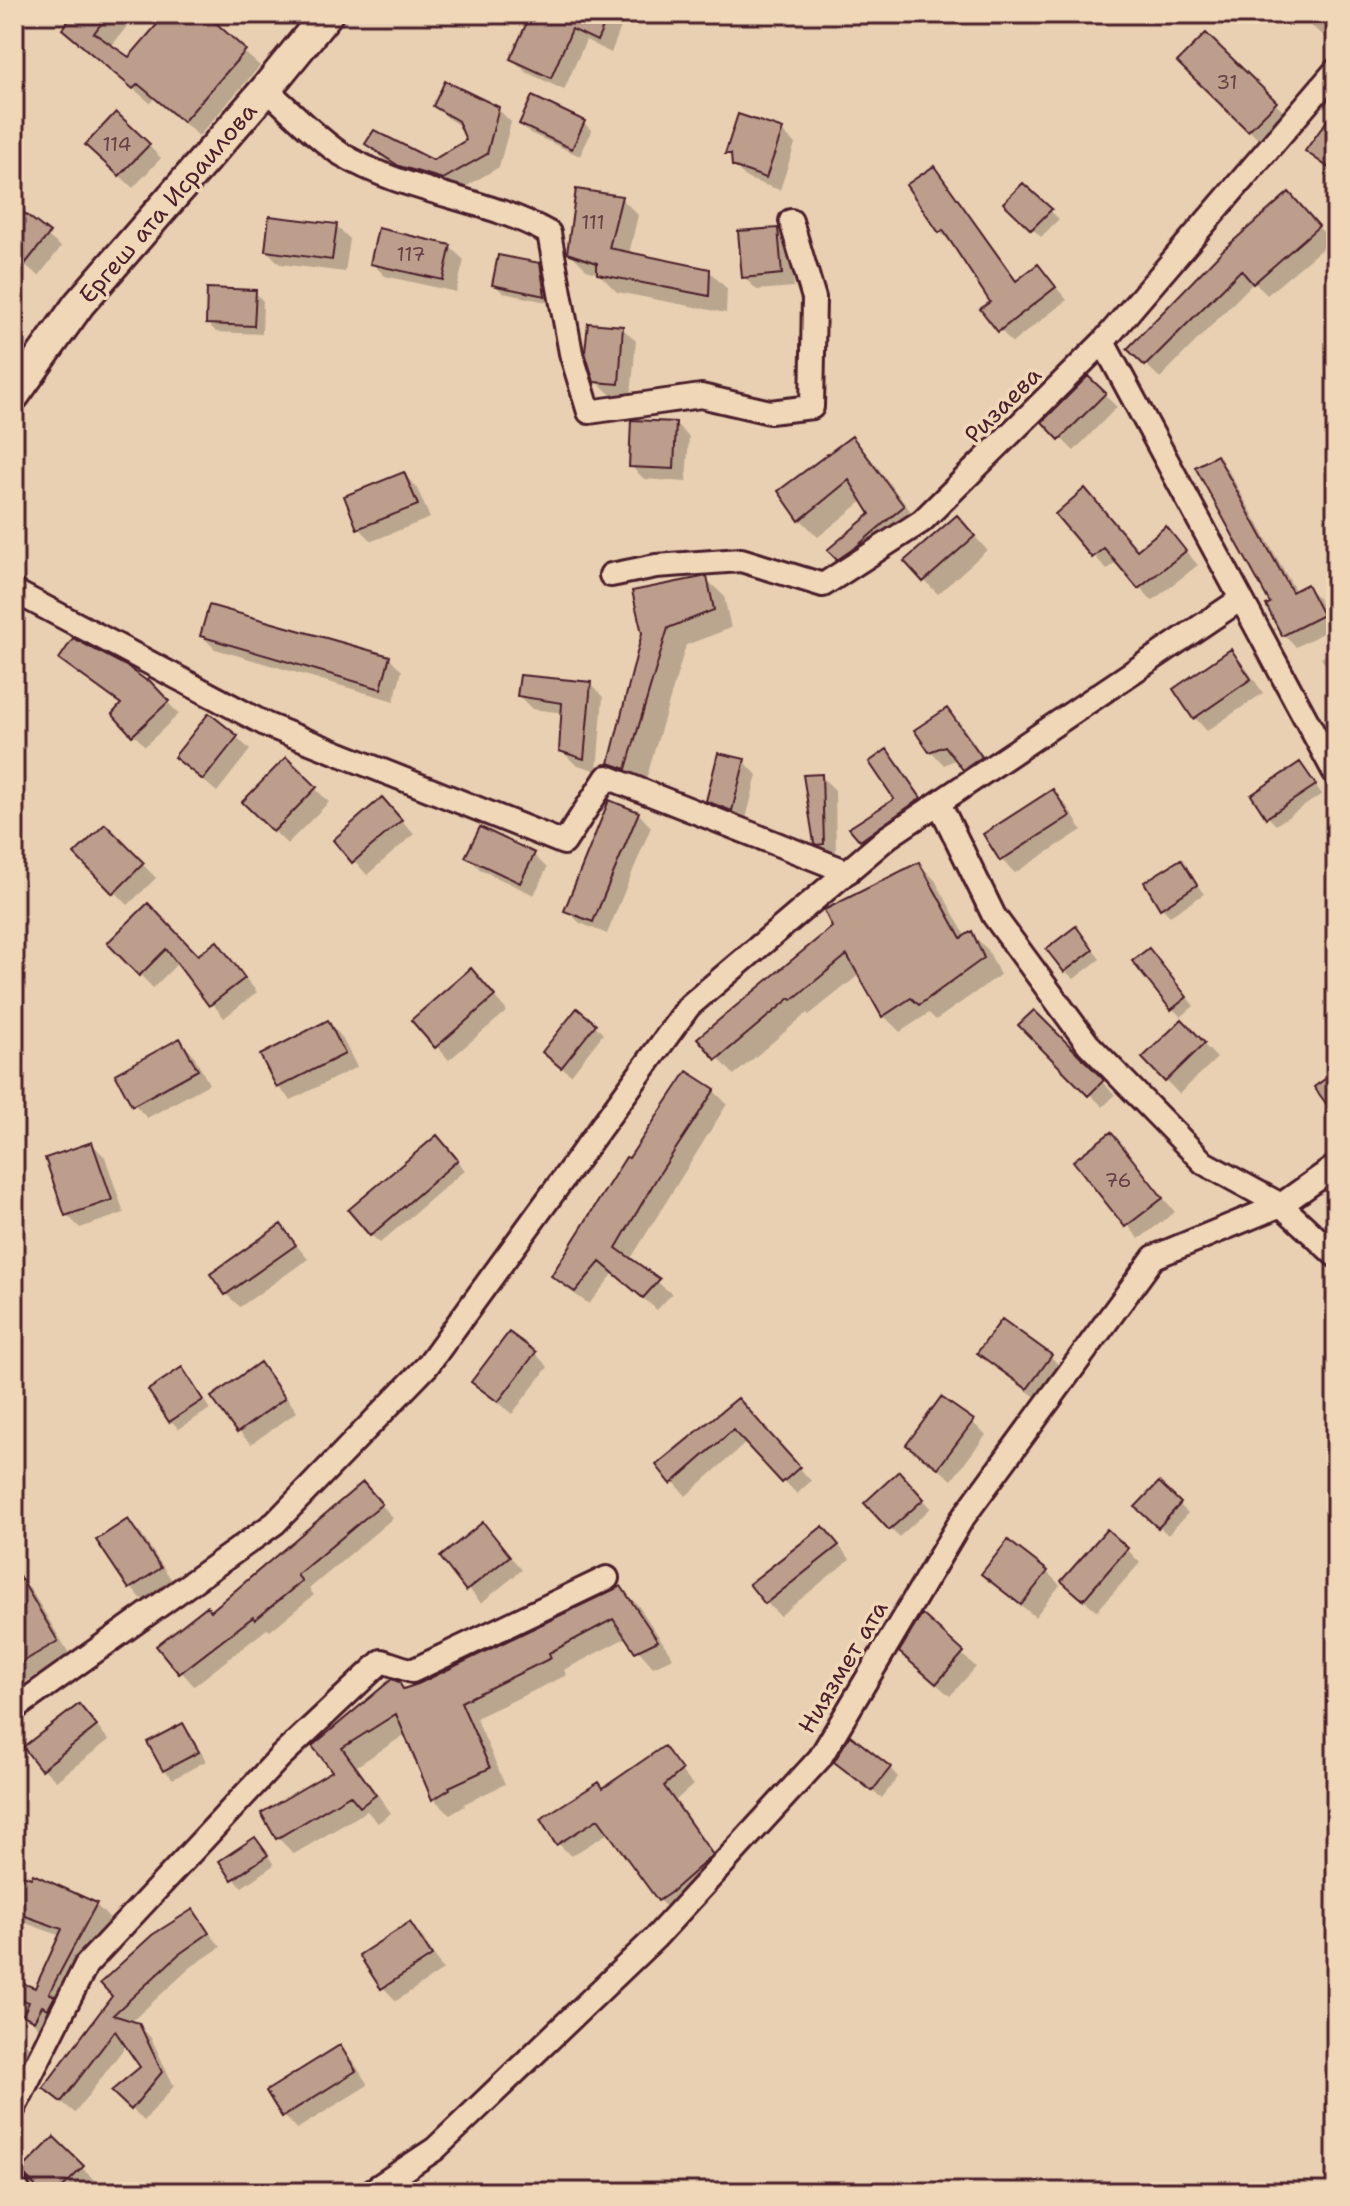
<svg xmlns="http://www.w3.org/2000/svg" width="1350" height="2206" viewBox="0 0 1350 2206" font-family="'Shantell Sans',sans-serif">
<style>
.shadow{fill:#0003}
.building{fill:#bd9e8d;stroke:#4a1f2b;stroke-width:2}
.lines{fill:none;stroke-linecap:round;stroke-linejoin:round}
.street-casing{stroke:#4a1f2b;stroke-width:28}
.secondary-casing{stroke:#4a1f2b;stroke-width:36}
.street{stroke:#f0d7b8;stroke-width:22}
.secondary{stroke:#f0d7b8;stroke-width:30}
.labels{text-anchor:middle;stroke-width:7;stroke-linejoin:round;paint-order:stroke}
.number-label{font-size:20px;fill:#673f44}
.street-label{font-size:24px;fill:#4a1f2b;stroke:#f0d7b8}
</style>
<rect width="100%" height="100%" fill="#e9d0b2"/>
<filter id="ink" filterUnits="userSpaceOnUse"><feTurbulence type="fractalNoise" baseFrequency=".0125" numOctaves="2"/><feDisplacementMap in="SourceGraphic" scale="16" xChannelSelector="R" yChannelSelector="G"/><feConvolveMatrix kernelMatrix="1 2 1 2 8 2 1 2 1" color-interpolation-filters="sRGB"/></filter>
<g filter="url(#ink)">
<path class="shadow" d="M77,14H136L111,47L129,59L168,14H223L214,26L260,66L199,136L155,98L150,103L65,29Z
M534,14H626L611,53L586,40L564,90L526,72L512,59Z
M1295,14H1328L1336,21V27L1327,38Z
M1206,36L1288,116L1262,143L1180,62Z
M435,106L498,109L511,122L499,167L457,192L414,178L381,157L368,144L433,162L469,141L463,128L449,119Z
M1336,111V175L1308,151Z
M584,123L592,131L580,156L530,133L521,124Z
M782,131L795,144L780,190L748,179L734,166L733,159L728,154Z
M148,145L161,158L133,188L101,158Z
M934,169L946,181L1018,282L1038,266L1067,300L1012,343L983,310L993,302L952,244L940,232Z
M1023,185L1059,219L1041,237L1006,203Z
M621,198L638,215L629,254L709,271L727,289L726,313L617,292L599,274L587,270L569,252Z
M14,208L61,247L39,276L14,256Z
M1302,208L1331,241L1267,295L1254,282L1160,378L1130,349Z
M336,226L350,239L345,272L280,264L267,251Z
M777,230L790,243L794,287L757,290L744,277Z
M450,247L464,260L456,292L385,276L372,263Z
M539,265L548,274L552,303L503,293L494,284Z
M255,292L263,301L262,334L216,332L208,323Z
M622,328L636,341L631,396L610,394L596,381Z
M1088,379L1117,407L1074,451L1044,422Z
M676,424L689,437L686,482L644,479L631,466Z
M852,439L869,456L921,525L856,576L830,550L873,515L864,500L818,537L800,519Z
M1217,458L1228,470L1296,592L1307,586L1318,598L1334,627L1296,647L1284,635Z
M404,474L417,488L430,518L372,541L359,528Z
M1098,504L1138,551L1166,529L1198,565L1152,601L1118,561L1107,570L1058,514Z
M970,531L987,550L938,594L925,581Z
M706,579L724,596L731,628L686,645L644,786L629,781L611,763L644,633Z
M202,636L389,657L402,671L394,701L215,649Z
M1336,649V683L1321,658Z
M1231,652L1244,665L1263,693L1207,731L1194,717Z
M61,658L148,682L179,714L145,746L114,714L123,706Z
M590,684L603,697L597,771L575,764L561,750L564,713L532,709L519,696Z
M946,710L960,723L994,771L977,782L957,759L944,765L931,751Z
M237,737L250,750L217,792L176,757Z
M887,752L900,765L932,812L875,853L861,839L897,799Z
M286,760L329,802L287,844L245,802Z
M744,761L757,775L745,823L721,814L708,800Z
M1300,764L1322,794L1276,825L1267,816Z
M821,776L835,790L836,856H829L815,842Z
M1053,792L1066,805L1082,830L1015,873L1002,860L986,835Z
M395,813L414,834L367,875L336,840Z
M638,813L651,827L607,934L580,923L566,910Z
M105,826L156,878L128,905L77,854Z
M534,855L547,868L534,895L481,870L468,857Z
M1180,862L1204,894L1170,916L1162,908Z
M919,864L935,880L966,937L972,934L988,950L1000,975L936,1020L929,1013L900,1032L884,1016L860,974L809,1015L807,1013L734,1075L700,1038Z
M147,906L198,957L216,943L257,992L224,1018L179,962L153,988L109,943Z
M1084,938L1100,959L1074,979L1065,971Z
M1157,959L1194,1006L1181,1017L1172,1008Z
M484,984L507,1011L449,1060L413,1020Z
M1034,1012L1115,1095L1103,1107L1021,1025Z
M328,1022L341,1036L357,1067L291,1100L278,1087Z
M1182,1022L1217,1058L1179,1094L1144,1058Z
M595,1025L603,1034L571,1075L553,1061Z
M179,1041L193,1054L209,1084L147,1118L134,1104Z
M714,1091L727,1104L630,1260L672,1294L657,1310L614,1273L589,1304L567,1289L554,1276L629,1161Z
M1111,1135L1175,1212L1139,1239L1076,1161Z
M92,1144L105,1157L124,1213L80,1228L67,1215Z
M445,1146L465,1170L380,1243L371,1235Z
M281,1227L308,1259L240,1307L226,1294Z
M980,1352L1051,1357L1064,1370L1041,1401L993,1366Z
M535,1353L548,1367L512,1414L473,1382Z
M260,1365L273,1378L297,1412L251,1444L238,1431Z
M182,1370L210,1409L179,1429L171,1421Z
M751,1413L811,1481L797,1494L747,1442L686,1496L659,1465Z
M972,1422L986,1435L952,1480L909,1445Z
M908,1482L931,1508L899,1537L890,1529Z
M1159,1485L1188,1513L1168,1535L1138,1507Z
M376,1498L393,1518L309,1589L314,1595L270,1631L267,1629L194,1686L159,1646L212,1613Z
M128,1521L141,1534L173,1582L144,1601L131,1588L99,1540Z
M483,1525L522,1570L481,1603L442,1557Z
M836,1542L850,1559L780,1616L767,1603Z
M1127,1549L1140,1563L1097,1611L1077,1594Z
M1047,1572L1060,1585L1035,1617L984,1574Z
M18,1577L31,1590L70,1655L14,1689V1580Z
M621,1589L638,1605L673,1658L653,1667L627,1637L564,1670L567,1675L476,1718L505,1784L464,1804L465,1806L450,1815L434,1799L406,1734L357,1766L391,1813L378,1823L367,1811L294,1854L278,1838L335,1772L315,1746L398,1683L405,1690Z
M922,1618L976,1667L950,1696L915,1665Z
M79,1706L109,1740L56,1781L43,1768Z
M182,1725L191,1734L206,1761L173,1779L164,1770Z
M663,1749L693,1785L676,1800L724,1869L672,1913L659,1900L610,1832L571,1856L558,1843L604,1790Z
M890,1768L898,1777L882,1798L845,1770Z
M263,1848L274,1865L242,1887L233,1878Z
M14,1874L96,1905L109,1918L48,2032L39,2028L25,2014L28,2008L17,1996L36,1990L61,1936L20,1921L19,1923L14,1922Z
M192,1912L221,1947L191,1967L131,2022L138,2024L151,2038L174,2086L144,2121L114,2091L143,2067L127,2044L75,2113L45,2088Z
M409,1925L423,1938L443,1970L396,2001L383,1987Z
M14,2038L24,2042L37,2055L14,2089Z
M339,2048L353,2061L368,2085L297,2129L284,2116Z
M54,2140L95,2181L84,2192H44Z"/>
<path class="building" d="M74,14H109L94,33L129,57L166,14H206L246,50L183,122L138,84L133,89L62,29Z
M531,14H609L597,41L572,29L551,78L510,59Z
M1206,33L1277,102L1248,131L1177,62Z
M445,81L499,107L487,154L443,179L399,166L365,144L374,130L433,160L466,140L458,121L433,106Z
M532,96L585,121L572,149L519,124Z
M1336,108V158L1329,168L1305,151Z
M116,112L150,144L119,176L85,145Z
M738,114L783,129L766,178L732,166L731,154H725Z
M934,166L1016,281L1038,264L1056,287L998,332L980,309L990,302L943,230L939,233L906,185Z
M1023,183L1052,209L1031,230L1003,203Z
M576,189L622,196L609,248L710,269L709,296L597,274V263L567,253Z
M1289,192L1319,226L1253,284L1241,270L1145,366L1127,349L1223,250Z
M14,205L50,233L25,264L14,255Z
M269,216L337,224L332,260L265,251Z
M378,228L451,245L443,280L370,264Z
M778,228L782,274L742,278L738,231Z
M498,255L540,263L545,296L492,285Z
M207,288L256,290L254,326L206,324Z
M588,323L623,326L619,384L594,382L585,352Z
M1088,376L1106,393L1059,440L1042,422Z
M631,420L676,422L674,469L629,467Z
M852,436L904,506L856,547L837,560L827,550L870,514L849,480L799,521L778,491Z
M1217,455L1292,592L1307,584L1323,615L1282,636L1266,605L1270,603L1195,467Z
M404,472L418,505L357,529L344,496Z
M1085,488L1137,550L1166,526L1186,551L1138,589L1104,548L1092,558L1055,514Z
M957,515L975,536L923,582L904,561Z
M707,576L714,610L668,628L626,769L609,763L642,633L632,591Z
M209,605L390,656L381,689L200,636Z
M73,638L128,667L147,681L148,679L169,701L132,736L112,714L121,704L59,659Z
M1231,649L1251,679L1193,719L1173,689Z
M520,675L591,682L584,759L559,751L562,703L517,696Z
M947,708L982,757L963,770L945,746L929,752L914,730Z
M209,713L238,736L203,780L174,757Z
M887,749L921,798L860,841L849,828L894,799L869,762Z
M718,753L745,759L732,811L706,801Z
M286,757L317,787L273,832L242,802Z
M1300,762L1316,785L1266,818L1251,795Z
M822,774L824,844L817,845L814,843L803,775Z
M1053,789L1070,816L1000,861L983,834Z
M382,797L402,820L352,863L333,840Z
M609,800L639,812L593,922L564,911Z
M105,824L144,863L113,894L74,854Z
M480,827L535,853L520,883L465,857Z
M1181,859L1197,885L1160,909L1144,882Z
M919,862L961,938L972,931L984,958L919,1005L911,998L882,1017L847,955L792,1000L790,998L716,1060L697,1038L832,927L824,910Z
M148,903L198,955L217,941L245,978L209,1006L166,949L139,976L107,943Z
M1076,926L1093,950L1064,972L1046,949Z
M1149,948L1187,997L1171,1010L1132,961Z
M471,968L495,996L435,1048L411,1020Z
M577,1008L596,1024L561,1068L542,1052Z
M1034,1010L1104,1080L1088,1096L1018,1025Z
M1182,1019L1205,1043L1165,1082L1142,1058Z
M328,1020L345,1054L277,1088L260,1055Z
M180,1038L198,1070L132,1106L115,1074Z
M687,1071L715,1089L658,1176L616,1248L660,1279L643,1298L600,1262L575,1292L551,1276L626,1157L629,1158Z
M1336,1071V1117L1314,1087Z
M1111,1132L1163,1198L1125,1227L1073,1161Z
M437,1135L458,1160L370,1236L348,1210Z
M92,1142L112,1200L65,1216L45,1158Z
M281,1224L296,1245L225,1295L210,1274Z
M1002,1319L1052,1355L1027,1389L977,1353Z
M509,1332L536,1352L498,1402L471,1382Z
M260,1362L285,1398L237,1433L211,1397Z
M182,1367L203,1400L169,1422L148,1390Z
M941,1397L974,1420L938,1468L906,1445Z
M738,1398L800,1467L782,1483L733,1430L671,1484L656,1465Z
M899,1471L924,1499L889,1530L864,1503Z
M363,1482L382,1504L297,1575L302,1581L255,1620L253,1617L179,1674L156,1646L207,1606L211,1611Z
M1159,1482L1181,1503L1158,1528L1135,1507Z
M128,1519L161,1568L129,1589L96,1540Z
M483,1522L510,1556L466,1591L440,1557Z
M823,1526L839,1545L765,1604L749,1584Z
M1107,1529L1128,1548L1083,1600L1061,1581Z
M1008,1540L1048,1571L1021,1605L981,1574Z
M14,1567L58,1641L14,1667Z
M621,1586L658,1641L635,1652L613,1619L549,1653L551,1658L461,1702L490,1768L449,1787L450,1789L432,1800L396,1714L342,1748L376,1795L360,1807L350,1795L276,1839L261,1813L332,1771L312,1746L392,1679L399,1682L403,1689L418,1684Z
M922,1614L964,1652L936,1684L899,1652Z
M79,1704L97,1726L41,1770L23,1747Z
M183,1723L199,1752L163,1771L147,1742Z
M850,1735L891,1767L872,1791L834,1762Z
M664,1746L682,1770L664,1786L713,1855L670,1893L658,1901L598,1819L556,1845L540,1819L599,1782L603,1788Z
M255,1837L268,1855L232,1880L219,1861Z
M14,1872L31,1878L33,1874L97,1903L49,1993L55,1996L48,2009L42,2006L34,2021L23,2015L29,2002L14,1997L20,1982L35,1988L62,1929L14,1912Z
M193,1909L209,1933L178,1955L113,2015L139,2023L162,2072L131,2110L111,2091L140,2067L115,2031L61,2102L43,2088L112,1996L100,1983L152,1935Z
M410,1922L432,1956L381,1989L359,1955Z
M340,2045L356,2071L282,2117L266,2091Z
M54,2137L84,2166L58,2192H41L20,2171Z"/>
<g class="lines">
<defs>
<path id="street" d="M266,89C288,108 317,139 341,154C405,193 484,197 549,233L571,353L589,412L701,396L770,412L812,407L814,298L791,221
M1103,342L1336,775
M611,575L656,566L741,560L823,585L922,521L1103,342L1336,70
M14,591L267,725L564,843L607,777L848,872
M939,803L994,916L1088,1044L1204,1163L1281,1205L1336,1256
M14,1709L275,1523L427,1366L689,1006L888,837L1241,599
M14,2108L86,1965L280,1757L382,1661L412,1671L607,1578
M14,2184L19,2192
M370,2192L435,2149L655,1938L820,1758L962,1519L1154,1257L1281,1205L1336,1166"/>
<path id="secondary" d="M14,395L79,304L266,89L327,14"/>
</defs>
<use href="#street" class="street-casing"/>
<use href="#secondary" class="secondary-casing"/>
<use href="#street" class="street"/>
<use href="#secondary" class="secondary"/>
</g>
</g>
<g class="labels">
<g class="number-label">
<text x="1227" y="89">31</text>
<text x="117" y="151">114</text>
<text x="593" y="229">111</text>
<text x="411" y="261">117</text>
<text x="1118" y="1187">76</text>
</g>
<g class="street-label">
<text transform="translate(168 203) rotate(-49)" y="8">Ергеш ата Исраилова</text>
<text transform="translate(1003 405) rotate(-45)" y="8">Ризаева</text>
<text transform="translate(843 1667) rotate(-59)" y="8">Ниязмет ата</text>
</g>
</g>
<rect width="1350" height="2206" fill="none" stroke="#f0d7b8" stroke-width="48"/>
<rect x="24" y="24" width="1302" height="2158" fill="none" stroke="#4a1f2b" stroke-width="3" filter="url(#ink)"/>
</svg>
